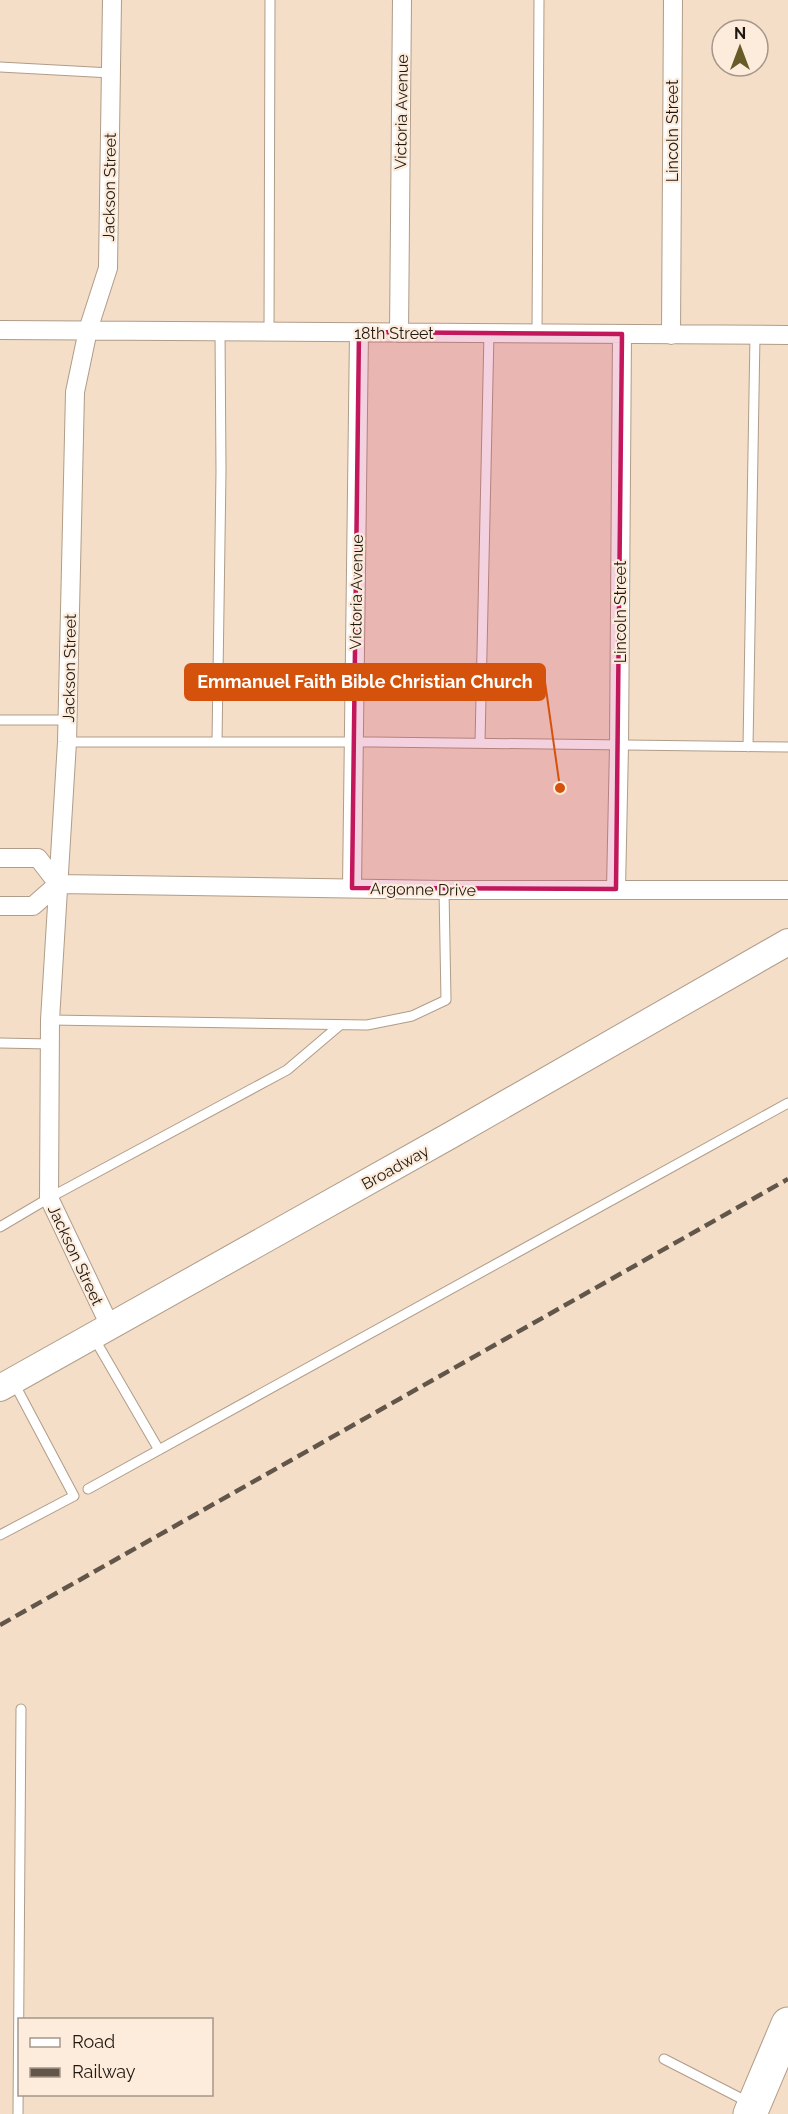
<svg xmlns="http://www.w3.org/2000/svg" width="788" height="2114" viewBox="0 0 788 2114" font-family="Raleway,sans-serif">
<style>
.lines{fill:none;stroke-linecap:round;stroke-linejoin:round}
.lane-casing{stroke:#b09c88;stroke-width:11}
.street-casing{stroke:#b09c88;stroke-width:20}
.secondary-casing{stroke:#b09c88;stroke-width:28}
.highway-casing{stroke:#b09c88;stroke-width:35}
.lane{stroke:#fff;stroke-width:9}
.street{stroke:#fff;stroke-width:18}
.secondary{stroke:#fff;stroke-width:26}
.highway{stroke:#fff;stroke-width:33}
.rail{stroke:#615649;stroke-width:4.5;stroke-dasharray:12 6;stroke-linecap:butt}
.marked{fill:#c2185b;fill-opacity:0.2;stroke:#c2185b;stroke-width:4.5;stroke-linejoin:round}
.labels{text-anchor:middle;stroke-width:4.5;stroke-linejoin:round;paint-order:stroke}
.street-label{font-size:16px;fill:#1f1810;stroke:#fdecdb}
.leader{fill:none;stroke:#d4520c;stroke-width:2}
.callout-dot{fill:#d4520c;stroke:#fdecdb;stroke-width:2}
.callout{fill:#d4520c;stroke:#d4520c;stroke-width:2}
.callout-label{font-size:18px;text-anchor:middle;font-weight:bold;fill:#fff}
</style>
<rect width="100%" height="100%" fill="#f4dec8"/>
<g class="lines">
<defs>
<path id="lane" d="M0,67L111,73
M269,332L270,0
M537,334L539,0
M0,720H67
M67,742H374L788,747
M217,742L221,472L220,331
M480,743L489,333
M748,747L755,335
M50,1020L367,1025L412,1016L446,1000L444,890
M0,1043L50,1044
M0,1227L49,1198L287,1070L340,1025
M94,1338L159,1450
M88,1489L788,1103
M0,1535L74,1496L14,1383
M664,2059L750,2103
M18,2114L21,1709"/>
<path id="street" d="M0,330L788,335
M399,333L402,0
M671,335L673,0
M0,858H38L58,884
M352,888L359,332
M616,889L619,746L622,334
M0,906H33L58,884L444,890H788
M110,1326L49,1198L50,1020L67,742L75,392L88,330L108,268L112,0"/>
<path id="secondary" d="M0,1388L451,1135L788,942"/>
<path id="highway" d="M750,2114L788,2024"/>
</defs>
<use href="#lane" class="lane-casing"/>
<use href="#street" class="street-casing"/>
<use href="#secondary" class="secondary-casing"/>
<use href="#highway" class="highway-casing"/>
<use href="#lane" class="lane"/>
<use href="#street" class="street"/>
<use href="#secondary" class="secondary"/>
<use href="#highway" class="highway"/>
<path class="rail" d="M0,1625L788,1179"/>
</g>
<path class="marked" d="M359,332L622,334L616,889L352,888Z"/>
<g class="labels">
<g class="street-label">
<text transform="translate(401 112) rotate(-89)" y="6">Victoria Avenue</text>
<text transform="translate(672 131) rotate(-90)" y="6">Lincoln Street</text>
<text transform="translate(109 187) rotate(-89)" y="6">Jackson Street</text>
<text x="394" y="339">18th Street</text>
<text transform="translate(356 592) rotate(-89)" y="6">Victoria Avenue</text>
<text transform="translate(620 612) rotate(-90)" y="6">Lincoln Street</text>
<text transform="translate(69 668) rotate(-89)" y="6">Jackson Street</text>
<text transform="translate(423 889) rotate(1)" y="6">Argonne Drive</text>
<text transform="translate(395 1167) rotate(-29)" y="6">Broadway</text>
<text transform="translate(76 1255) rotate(65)" y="6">Jackson Street</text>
</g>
</g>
<path class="leader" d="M560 788L545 682"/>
<circle class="callout-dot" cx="560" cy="788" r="6"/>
<rect class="callout" x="185" y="664" width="360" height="36" rx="6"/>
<g class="callout-label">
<text x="365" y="688">Emmanuel Faith Bible Christian Church</text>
</g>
<rect x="18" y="2018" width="195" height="78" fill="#fdecdb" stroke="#a4978a" stroke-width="1.5"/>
<rect x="30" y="2038" width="30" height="9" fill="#ffffff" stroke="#a4978a" stroke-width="1.5"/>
<text x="72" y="2048" font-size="18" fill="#1f1810">Road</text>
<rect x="30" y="2068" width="30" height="9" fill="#615649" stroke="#a4978a" stroke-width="1.5"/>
<text x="72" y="2078" font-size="18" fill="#1f1810">Railway</text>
<g transform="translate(740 48)"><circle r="28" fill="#fdecdb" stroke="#a4978a" stroke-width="1.5"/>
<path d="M0-4.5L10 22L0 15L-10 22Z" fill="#685b28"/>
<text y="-9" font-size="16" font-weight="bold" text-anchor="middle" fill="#1f1810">N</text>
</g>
</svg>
